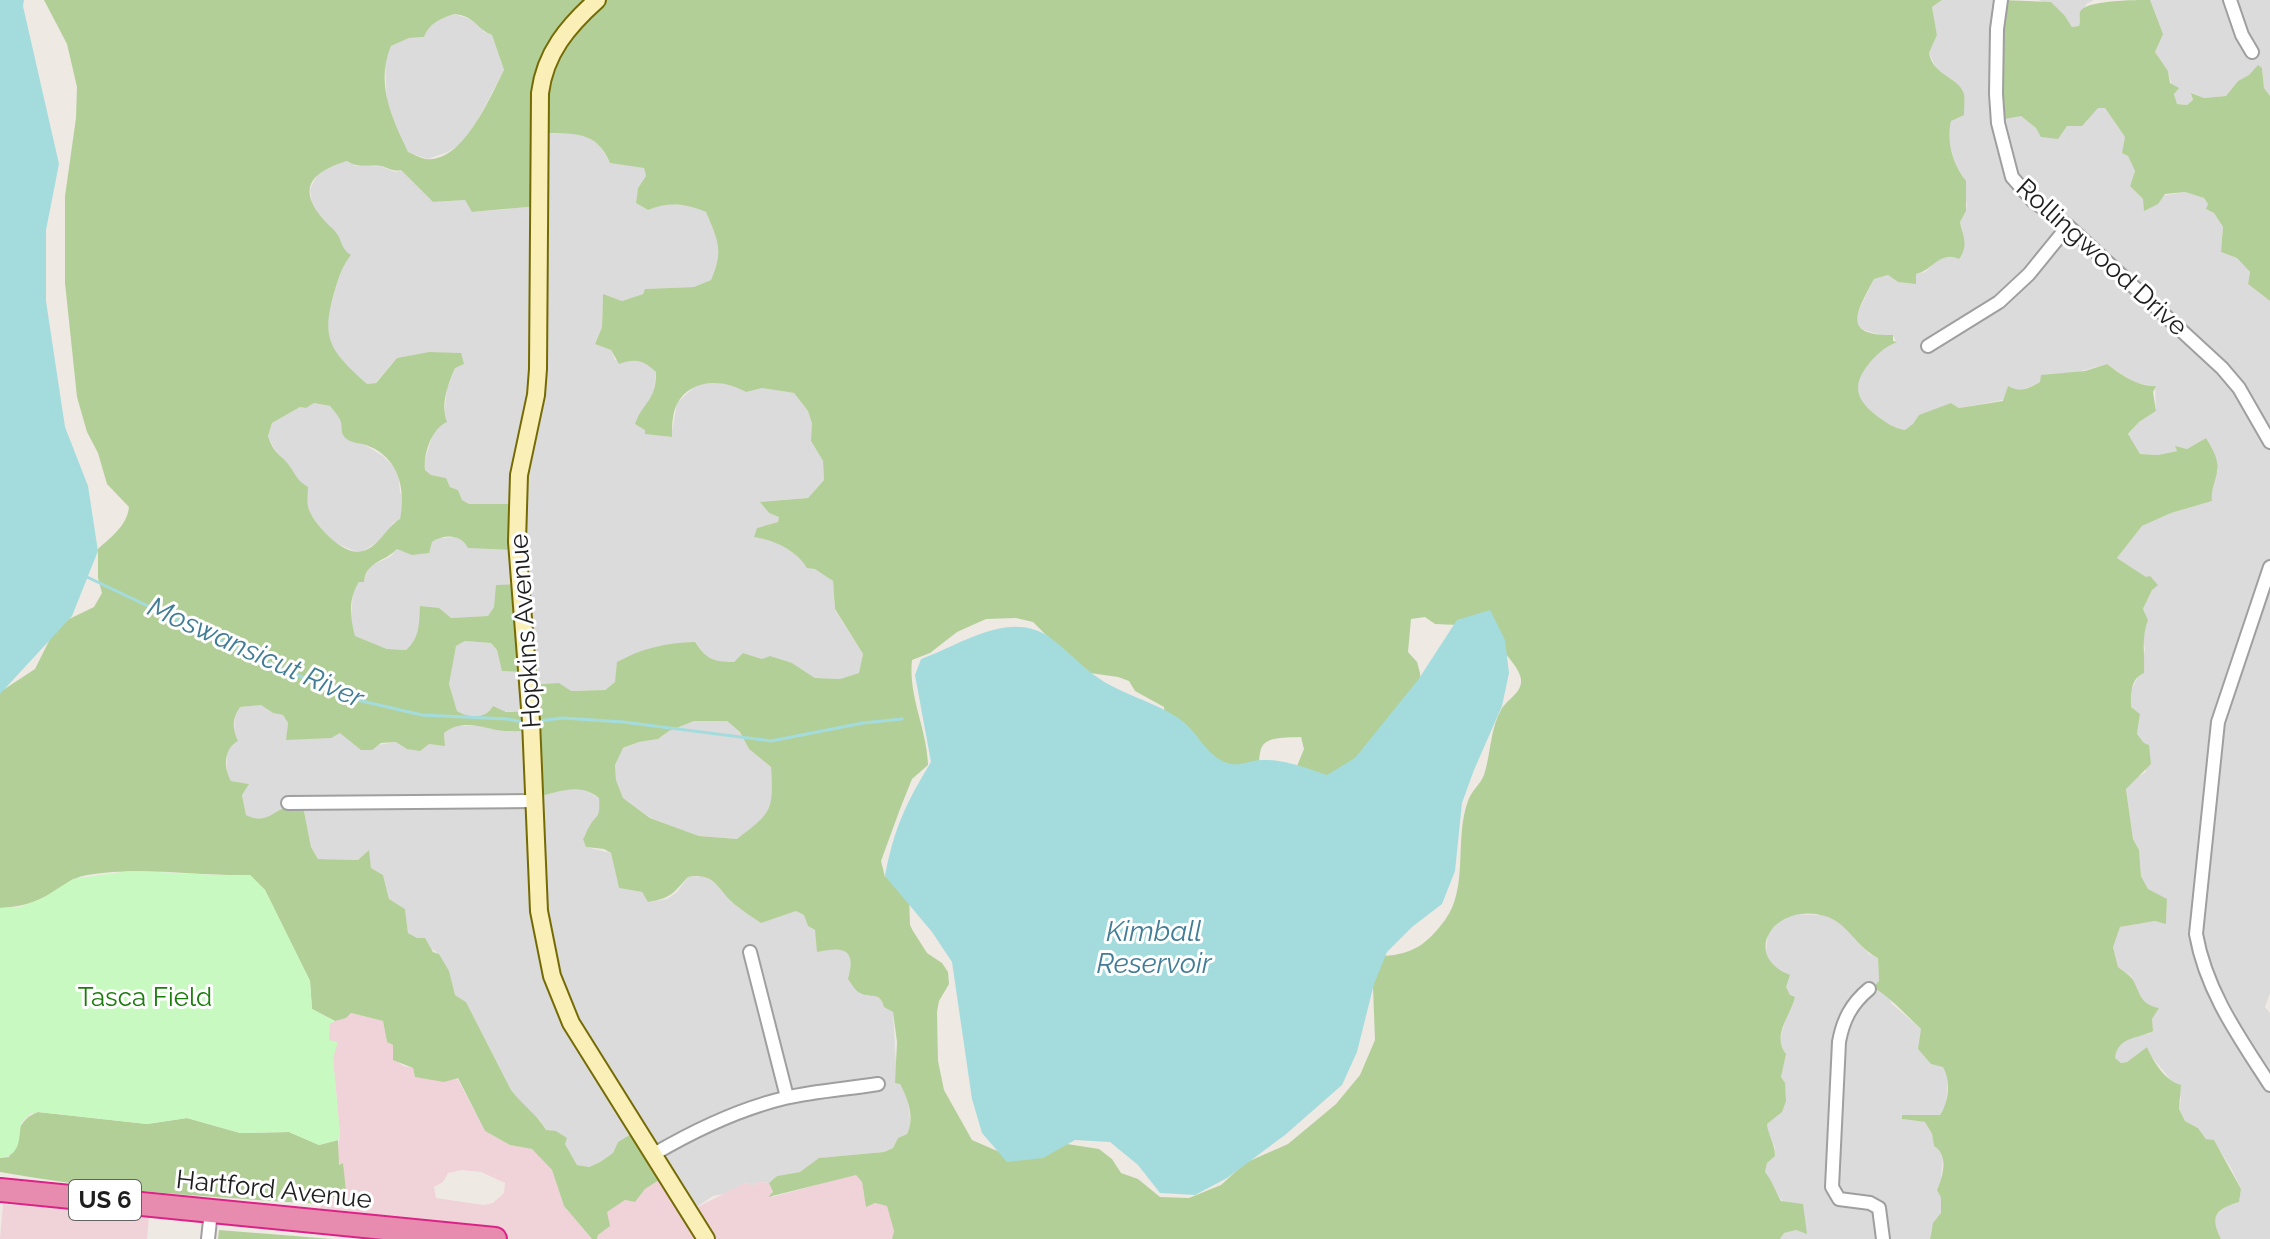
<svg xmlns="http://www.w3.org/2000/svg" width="2270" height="1239" viewBox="0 0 2270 1239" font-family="Raleway,sans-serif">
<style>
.residential{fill:#dcdbdb}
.commercial{fill:#f0d3d8;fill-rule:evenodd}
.forest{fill:#b3cf98;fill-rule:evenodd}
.park{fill:#c7f9c0}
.water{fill:#a4dcdd}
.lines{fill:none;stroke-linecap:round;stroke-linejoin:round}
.stream{stroke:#a4dcdd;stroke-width:3}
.street-casing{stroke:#9f9f9f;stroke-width:16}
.secondary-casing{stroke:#756b04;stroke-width:20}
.highway-casing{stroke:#db2387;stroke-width:26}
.street{stroke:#fff;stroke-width:12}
.secondary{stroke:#faefb7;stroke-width:16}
.highway{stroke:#e78baf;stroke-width:22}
.labels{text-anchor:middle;stroke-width:6;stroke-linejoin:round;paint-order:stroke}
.shield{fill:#fff;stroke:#626262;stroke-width:2}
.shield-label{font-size:24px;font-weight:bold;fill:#1e1e1e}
.street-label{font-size:26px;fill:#1e1e1e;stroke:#fff}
.park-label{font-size:26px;fill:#197d0b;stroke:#fff}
.water-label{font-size:28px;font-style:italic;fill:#417d96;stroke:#fff}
</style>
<rect width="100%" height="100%" fill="#efe9e4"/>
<path class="residential" d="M1942,0H2001L2021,116L2036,128L2067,126L2085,120L2098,108H2105L2125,137L2128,156L2135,171L2130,186L2143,199L2185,192L2204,198L2223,227L2221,252L2237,258L2250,272L2248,284L2270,301V993L2265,1007L2270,1013V1239H2221L2214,1226L2216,1215L2225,1207L2239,1202L2241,1189L2231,1168L2214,1141L2206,1139L2198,1128L2185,1121L2179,1109L2181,1099L2179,1090L2151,1056L2147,1047L2127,1062L2121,1063L2115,1058L2116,1050L2122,1043L2137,1034H2149L2152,1019L2158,1008L2150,1006L2140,999L2131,976L2118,967L2113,947L2117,932L2120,927L2155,921L2166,923L2167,900L2148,889L2141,876L2139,850L2133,839L2126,788L2134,779L2146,772L2144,743L2137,734L2140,714L2131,707L2130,692L2139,675L2145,649L2142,637L2148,620L2143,609L2152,590L2146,577L2117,558L2142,526L2171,513L2212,501L2211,494L2218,470L2206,438L2187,449L2176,447L2177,451L2158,455L2140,454L2128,435L2139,422L2156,411L2155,386L2135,383L2107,364L2040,382L2006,397L2003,400L1959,408L1951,403L1905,430L1892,427L1865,407L1858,397L1856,384L1861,373L1882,348L1896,342L1893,335H1880L1864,330L1857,325L1856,316L1874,279L1888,275L1898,282L1916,283V274L1925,272L1940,258L1952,255L1962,230L1960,222L1966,211L1967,204L1947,135L1954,81L1937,70L1929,53L1937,35L1932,7Z
M2039,0H2094L2086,4L2079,26L2072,27L2065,16Z
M2150,0H2270V96L2264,88L2262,68L2238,81L2226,96L2204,98L2192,93L2193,100L2187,105L2177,104L2168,71L2155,52L2157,44Z
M454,14L477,21L484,32L492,35L504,70L475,125L460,144L448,152L428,159L407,152L399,136L387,108L385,61L391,46L409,38L424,37L427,29L436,21Z
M542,133L582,134L597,141L610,163L644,167L646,176L638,188L636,203L648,210L663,204L690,205L706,212L720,246L718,263L711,280L694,287L645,289L643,294L622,301L603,294L602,327L595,343L611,350L615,360L634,359L645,362L656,372L653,398L642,410L659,435L671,437L677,403L695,386L707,382L733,384L746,391L762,388L794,393L808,411L813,423L811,441L823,461L824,480L808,498L760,502L769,513L780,516L778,522L757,528L766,539L782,545L833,581L835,610L863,654L859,673L840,679L815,678L792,663L762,659L743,653L734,662H716L705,657L615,682L604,690L571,691L529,711L490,712L482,717L464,716L457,711L449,684L454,652L456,646L465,641L491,643L497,650L503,671L494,607L488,616L451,618L440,612L419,630L414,644L406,650L387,649L354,636L351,618L353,592L359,582H363L370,566L390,557L397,549L432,542L439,538L456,537L465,541L516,504H469L462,500L458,490L450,487L446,478L431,475L425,470L424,462L433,434L444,415L447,389L455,368L430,352L397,358L375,383L366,384L339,360L330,345L327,318L346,253L336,232L325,224L312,206L310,189L317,175L327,166L347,161L356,166H380L395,172L401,170L433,202L465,200L473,212L539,206Z
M314,403L330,406L365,445L383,456L398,471L400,492L404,499L400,519L393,523L385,537L362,552L354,551L329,540L310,513L307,503L308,490L294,475L290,466L279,458L268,436L272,423L300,407L306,408Z
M261,705L273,713L283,715L288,723L287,740L340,733L377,745L396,742L445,745L444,733L453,726L483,725L491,729L531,731L550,794L562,789H583L599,798L600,814L596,822L589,826L586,847L611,853L619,888L642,892L649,902L667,899L677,892L688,877L705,876L722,888L731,902L761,923L796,911L805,915L808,926L844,949L850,956L851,969L860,994L877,995L893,1012L896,1064L900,1084L907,1095L911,1126L907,1134L898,1138L893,1148L884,1152L820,1158L801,1172L777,1176L769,1183L758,1182L754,1186L745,1183L729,1193L713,1196L692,1210L618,1142L613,1153L600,1162L589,1167L577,1165L565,1144L546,1130L540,1120L520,1102L511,1090L466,1002L455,995L439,954L408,933L405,909L389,899L383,875L371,868L368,851L358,860L318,859L311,847L303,806L269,818L255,819L246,815L242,795L248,784L231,781L227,774V752L234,733L235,713L240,707Z
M694,721H727L740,732L749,749L771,767L773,798L765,818L737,839L699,836L651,818L623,798L616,780L615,765L622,749L639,742L658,739L669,731Z
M1793,914L1824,915L1842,924L1869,954L1878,958L1879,981L1875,985L1889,997L1892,1004L1921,1029L1948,1075L1946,1106L1940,1115H1903L1902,1119L1925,1122L1932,1134L1934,1146L1939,1148L1943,1156L1941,1179L1937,1190L1941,1198V1213L1931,1231L1930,1239H1780L1784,1233L1796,1230L1807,1233L1776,1193L1765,1172L1767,1163L1775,1155V1147L1768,1132L1767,1124L1775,1115L1785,1054L1781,1049L1780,1039L1788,1011L1790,995L1769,962L1766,951L1768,934L1782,918Z"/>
<path class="commercial" d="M350,1013L383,1021L387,1042L393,1045L398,1062L403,1066L413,1068L415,1077L457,1078L485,1131L510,1145L532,1149L552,1170L564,1206L592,1239H449L317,1225L321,1204L346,1191L342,1164L339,1165L337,1159L340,1134L333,1058L337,1042L329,1041V1024ZM462,1170L481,1172L505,1183L504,1193L493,1203L484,1205L436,1198L434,1187L443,1182L448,1173Z
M856,1174L862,1182L866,1206L875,1203L887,1205L894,1231L892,1239H597L606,1212L625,1200L635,1202L645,1189L667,1175L692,1210L745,1183L754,1186L758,1182L769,1183L773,1187L772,1197Z
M3,1204L149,1217L147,1239H0Z"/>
<path class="forest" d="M44,0H1942L1932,7L1937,35L1929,53C1934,77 1958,76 1964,94C1965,100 1964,109 1964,115L1951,121C1946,141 1953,165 1966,181V211L1960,222C1963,237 1969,245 1959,259C1940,250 1932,271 1916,274V284L1898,282L1888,275L1874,279C1858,310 1839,336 1893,335V341L1897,342C1883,348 1877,354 1868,365C1851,386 1857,401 1877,416C1887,423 1893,428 1905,430L1913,424L1919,415L1951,403L1959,408L2003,401L2008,386C2021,393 2027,389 2040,382L2041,375L2085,371L2107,364C2122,375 2137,387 2156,386L2153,392L2156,411L2139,422L2128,434L2140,454L2158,455L2177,451L2175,446L2187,449L2206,438C2210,445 2216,454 2217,462C2220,475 2210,487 2212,501L2171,513L2142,526L2117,558L2146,577L2150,576L2158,585L2152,590L2143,609L2148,620C2141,638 2145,654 2144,673C2130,679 2131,694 2131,707L2140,714L2137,734L2144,743L2149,745L2151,764L2126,789L2133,839L2139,850L2141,876L2148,889L2167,899L2166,924L2155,921L2120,927L2113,947L2118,967C2123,971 2130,975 2133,980C2141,995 2140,1004 2159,1008L2152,1019L2153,1031C2138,1039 2118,1036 2115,1058L2121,1063L2127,1062L2147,1047C2153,1061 2165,1081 2181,1085L2179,1109L2185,1121L2198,1128L2206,1139L2214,1140L2241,1189L2239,1202C2216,1209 2209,1216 2221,1239H1930L1933,1223L1941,1213V1198L1937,1190C1943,1176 1949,1155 1934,1146L1932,1134L1925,1122L1902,1119V1115H1940C1949,1102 1951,1080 1943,1067L1931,1064L1918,1049L1921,1029C1905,1014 1891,998 1873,987L1879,981L1878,958C1857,948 1848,923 1825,916C1774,901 1740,956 1790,975L1786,987L1790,995L1795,997C1791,1015 1771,1036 1786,1054L1781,1077L1785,1083L1786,1101L1782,1112L1767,1124C1768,1136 1775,1142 1775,1156L1767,1163L1765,1172C1773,1182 1775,1191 1781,1201L1803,1204L1807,1234L1796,1230L1784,1233L1780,1239H892L894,1231L887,1206L875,1203L866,1207L862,1182L856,1175L768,1197L773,1192L769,1183L777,1176L800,1172L819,1158L884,1152L893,1148L898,1138L907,1134C915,1119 908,1098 900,1084L895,1083L897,1042L893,1012L884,1007C880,992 874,998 862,994C856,992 852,985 848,979C857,947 842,947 817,952L815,930L808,926L804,915L796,911L761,923C752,917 743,911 734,904C717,889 715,872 688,877C673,893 672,898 648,902L642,892L619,888L611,853L604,849L586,847L583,839C586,835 586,831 589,827C598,812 600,820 599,798C579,781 557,793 536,797L531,731C518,731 504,732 492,729C475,725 459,721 444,733L445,746L429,744L420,751L407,749L396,742L381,743L372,750H361L340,733L331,738L286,740L288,723L283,715L273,713L261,705L240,707C232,718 232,729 238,741C224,748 223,768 231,781L249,784L242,795L246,815C272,828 276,801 303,806L311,847L318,859L358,860L369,850L371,868L383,875L389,899L405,909L408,933L417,938H425L433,952L439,954L449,971L455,995L466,1002L511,1090C522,1105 537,1114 546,1130L556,1131L567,1138L565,1144L577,1165L589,1167L600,1162L613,1153L618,1142L638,1130L667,1175L645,1189L635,1202L625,1200L607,1212L610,1226L598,1235L597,1239H592L564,1206L552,1170L532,1149L510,1145L485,1131L458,1078L444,1082L415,1077L413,1068L393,1060V1045L387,1042L383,1021L351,1013L346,1018L335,1021L312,1009L310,981L265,890L250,875C195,876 141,866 87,875C69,878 58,891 42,898C28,905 15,907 0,908V692L35,669L50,639L65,621L94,607L102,593L98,578V549C111,537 127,526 129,507L107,484L98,453L87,432L77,397L65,283V196L76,118L77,87L67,44ZM454,14C476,16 476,29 492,35L504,70C490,97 463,163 426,159C420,158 413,154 408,152C392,118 375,84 391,46L409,38L424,37C429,23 440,19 454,14ZM542,133C575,134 596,130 610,163L644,168L646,176L638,188L636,203L648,210C668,202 685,203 706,212C718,241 724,250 711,280L694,287L645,289L643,294L622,301L603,294L602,327L595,344L611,350L619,364C636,358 643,360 656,372C656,402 644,400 635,424L645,430V434L672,437C672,426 672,414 677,404C691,378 723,379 746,392L762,388L794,393L808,411L812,423L811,441L823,461L824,480L808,498L760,502L769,513L779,517L778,522L757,528L754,537C774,540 796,550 807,568L815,569L833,581L835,609L863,654L859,673L840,679L815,678L792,663L770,656L762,659L743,653L734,662C713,662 706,659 695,642C665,643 643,648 617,662L615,682L605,690L571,691L559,683L529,685V711L506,712L493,706C486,720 468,718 457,711L449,684L456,646L465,641L491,643L497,650L502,671L528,672L520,584L496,585L494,607L488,616L451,618L439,608L420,606C419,624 420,638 406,650L387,649L355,636C350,617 348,599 359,582H364C366,561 385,562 397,549L412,555L429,553L432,542C444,534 461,534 468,548L517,550V504H469L462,500L458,490L450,487L446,478L431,475L425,470C423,454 432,428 447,422C440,405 448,384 455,368L464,364L461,353L429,352L397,358L376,383L367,384C330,351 320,339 335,290C339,277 342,266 351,255C341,250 342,238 334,230C300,199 299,175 347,161C359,169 368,164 381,166C390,168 392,172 401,170L433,202L465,200L472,212L539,206ZM314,403L330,406C334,411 339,416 341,422C342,426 341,432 343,435C349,444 358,442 366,445C399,457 406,489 400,519C386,527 380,546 363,551C344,557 317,527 310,512C306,504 308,496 308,487C299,482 296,476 291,468C282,454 275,457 268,436L272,423L300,407L306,408ZM1425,617L1435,624L1480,626C1490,638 1521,666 1521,680C1522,693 1507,699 1501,710C1490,730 1491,753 1484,775C1480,785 1471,791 1468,801C1454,838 1469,888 1445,920C1426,945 1413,954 1384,956L1377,966L1373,987L1375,1040L1360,1075L1336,1104L1288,1144L1245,1163L1221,1185L1189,1198L1160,1197L1138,1179L1121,1173L1112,1159L1099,1149L1067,1144L1011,1157L972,1140L944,1090L938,1061L937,1012L939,1001L949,984L948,972L942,963L927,953L913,931L910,925L909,893L893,875L885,877L881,861L900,809L912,779L928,765C927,729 908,696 912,660L930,653L957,632L986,619L1016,618L1033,622L1083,672L1118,677L1129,681L1135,691L1164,707L1165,720L1243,779L1260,780C1257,739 1261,738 1301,737L1304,749L1297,766L1352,785L1423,717L1420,673L1417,662L1408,652L1411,619ZM694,721H727L740,732L749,749L771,767C774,811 771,813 737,839L699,836L650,818L623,798L616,780L615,765L623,748L639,742L658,739L669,731Z
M2001,0L2051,2L2065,16L2072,27L2079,26C2081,21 2079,17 2080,12C2084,0 2135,0 2150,0L2163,34L2155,52L2168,71L2170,83L2179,88L2174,94L2177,104L2187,105L2193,100L2191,93L2204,98L2226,96L2238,81L2249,75L2258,65L2262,68L2264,88L2270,96V301L2248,284L2250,272L2237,258L2221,252L2223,227L2214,213L2206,209L2208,204L2204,198L2185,192L2165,194L2158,204L2144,211L2143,199L2130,186L2135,171L2128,156L2122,153L2125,137L2105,108H2098L2082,126H2067L2058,139L2041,137L2036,128L2021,116L1999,120Z
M38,1112L147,1124L187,1118L240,1133L289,1132L319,1145L338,1140L339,1165L343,1163L346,1191L321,1204C214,1197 105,1191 0,1172V1158L9,1157C16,1138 18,1119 38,1112Z
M219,1230L332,1239H218Z"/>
<path class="park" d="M130,871C171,872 209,876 250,875L265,890L310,981L312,1009L335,1021L330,1024L329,1040L338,1042L333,1058L340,1134L338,1140L319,1145L289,1132L240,1133L187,1118L147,1124L38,1112L30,1114L21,1123C19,1140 20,1156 0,1158V908L20,907L43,898L73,879Z"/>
<path class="water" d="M0,0H24L23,6L59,164L46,230V301L65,427L88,486L98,551L72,616L0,694Z
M1490,610L1505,640L1509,673L1502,706L1474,770L1462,803L1455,871L1442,904L1412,927L1387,952L1374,984L1357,1052L1342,1085L1285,1135L1227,1178L1195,1195L1160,1193L1138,1165L1110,1142L1075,1140L1043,1158L1007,1162L982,1133L972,1099L952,962L932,932L885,876C894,828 906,803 931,762L915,675L921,659C959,646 1007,610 1048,636C1065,648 1078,663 1094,675C1121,695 1155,701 1181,720C1199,733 1206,758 1231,764C1240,766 1252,760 1261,760C1283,759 1306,768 1327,775L1355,758L1418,680L1457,620Z"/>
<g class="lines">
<path class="stream" d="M87,577L253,656L353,699L422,715L507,719L523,722
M538,721L563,718L623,722L771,741L863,723L902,719"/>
<defs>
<path id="street" d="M2001,0L1997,29L1996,94L1998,123L2012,177L2033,201L2068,226L2222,368L2239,388L2270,442
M2230,0L2242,35L2252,52
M1928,346L1999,302L2029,274L2068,226
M2270,567L2218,722L2196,934C2206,991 2239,1037 2270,1085
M288,803L535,801
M750,952L787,1097
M1869,989C1851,1004 1843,1020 1839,1042L1832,1187L1839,1199L1870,1203L1879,1208L1883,1239
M654,1154C695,1130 739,1109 785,1098C815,1091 847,1089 878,1084
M208,1239L211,1211"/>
<path id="secondary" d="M597,0C568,26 545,53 540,93L538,369L536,395L519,475L517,542L531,721L539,911L552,976L571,1023L706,1239"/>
<path id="highway" d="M0,1190L495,1239"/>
</defs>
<use href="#street" class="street-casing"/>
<use href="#secondary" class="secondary-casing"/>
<use href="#highway" class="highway-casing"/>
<use href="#street" class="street"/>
<use href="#secondary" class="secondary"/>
<use href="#highway" class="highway"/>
</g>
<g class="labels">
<rect class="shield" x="69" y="1180" width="72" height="40" rx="6"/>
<g class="shield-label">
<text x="105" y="1208">US 6</text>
</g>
<g class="street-label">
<text transform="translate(2102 257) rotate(42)" y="9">Rollingwood Drive</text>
<text transform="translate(525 631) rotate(-94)" y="9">Hopkins Avenue</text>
<text transform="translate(274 1189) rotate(6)" y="9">Hartford Avenue</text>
</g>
<g class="park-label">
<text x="145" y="1006">Tasca Field</text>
</g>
<g class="water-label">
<text transform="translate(256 652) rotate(24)" y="10">Moswansicut River</text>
<text x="1154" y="941">Kimball<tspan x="1154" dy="32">Reservoir</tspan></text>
</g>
</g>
</svg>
